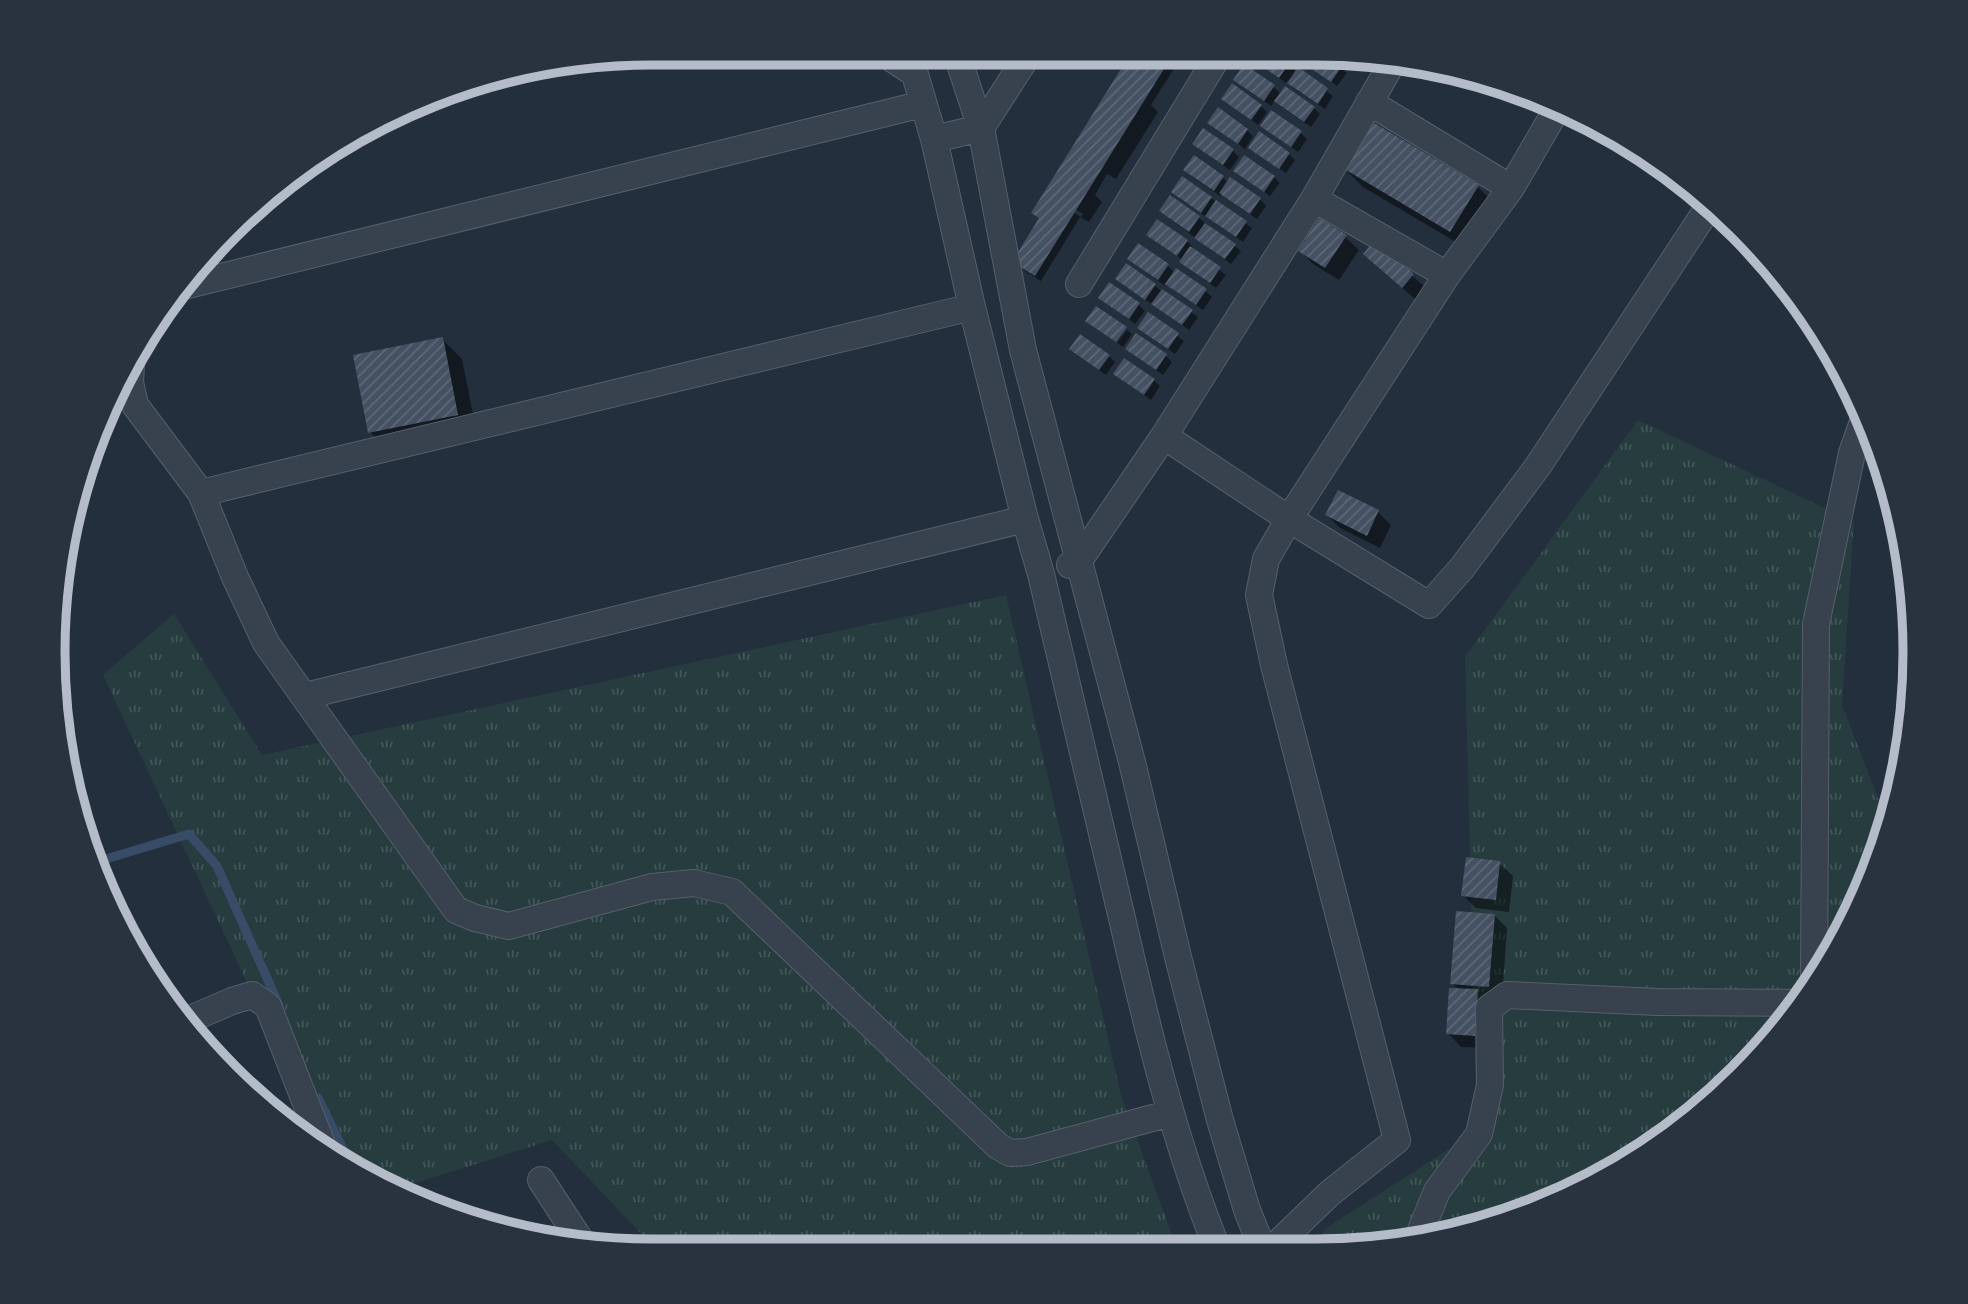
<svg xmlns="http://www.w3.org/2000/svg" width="1968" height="1304" viewBox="0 0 1968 1304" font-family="'Asap Condensed',sans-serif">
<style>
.grass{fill:url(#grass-tufts)}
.shadow{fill:#0007;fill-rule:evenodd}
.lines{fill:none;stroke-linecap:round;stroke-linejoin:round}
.stream{stroke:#394c67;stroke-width:9}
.building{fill:url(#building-hatch)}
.street-casing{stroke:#565f6c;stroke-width:28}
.street{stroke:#38414e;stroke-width:26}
.rim{fill:none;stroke:#b4bcc9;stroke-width:9}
</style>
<defs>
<pattern id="grass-tufts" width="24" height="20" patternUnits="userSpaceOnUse" patternTransform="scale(1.75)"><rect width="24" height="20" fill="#263c3f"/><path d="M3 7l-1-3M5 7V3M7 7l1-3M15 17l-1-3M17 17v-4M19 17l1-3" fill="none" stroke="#435659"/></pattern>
<pattern id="building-hatch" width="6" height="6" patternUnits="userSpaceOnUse" patternTransform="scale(1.75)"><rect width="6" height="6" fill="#455162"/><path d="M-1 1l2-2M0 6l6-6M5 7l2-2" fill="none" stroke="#5d6877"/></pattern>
</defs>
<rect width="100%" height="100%" fill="#242f3e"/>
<path class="grass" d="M1638,420L1854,522L1842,705L1888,824L1884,845L1835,952L1766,1048L1681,1128L1581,1190L1534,1207L1520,1208V1213L1471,1231L1355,1250H1308L1328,1227L1477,1131L1465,657Z
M1006,595L1121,1095L1177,1249L654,1247L552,1140L390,1191L387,1190L324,1147L103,675L174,614L262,755Z"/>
<path class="shadow" d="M1132,56H1182L1151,105L1158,112L1116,179L1107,174L1095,195L1102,202L1089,222L1080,217L1041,281L1020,268L1014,262L1040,219L1033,213ZM1059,199L1083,214L1081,217L1059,203Z
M1251,57H1279L1297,72L1298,70L1333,96L1325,109L1295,89L1287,81L1286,83L1257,63Z
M1285,57H1326L1347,73L1337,86L1309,66L1301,59L1296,65Z
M1345,57H1357L1353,63Z
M1242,86L1274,87L1281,94L1314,108L1320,114L1311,127L1282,107L1275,100L1271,106Z
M1223,99L1261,106L1267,112L1258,125Z
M1209,123L1247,130L1253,136L1245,149Z
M1262,126L1301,133L1307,139L1298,152Z
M1201,150L1233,151L1239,157L1230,170Z
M1257,153L1289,154L1295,160L1286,173Z
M1194,157L1228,182L1260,199L1266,206L1257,219L1222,194L1220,196L1191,176L1185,170Z
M1343,167L1478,187L1498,207L1471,251L1363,187Z
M1241,176L1274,177L1280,183L1270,196Z
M1170,198L1199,218L1241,251L1231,264L1167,217Z
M1179,198H1211L1252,228L1243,242Z
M1345,237L1359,250L1339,280L1313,264L1300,250Z
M1155,241H1187L1193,247L1191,249L1226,275L1216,288L1188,268L1183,260Z
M1375,243L1426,288L1416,300L1378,267Z
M1135,264L1167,265L1175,273L1206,291L1212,297L1203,310L1174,290L1166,282L1164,285Z
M1126,265L1198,317L1189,330L1153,303L1152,304L1123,285Z
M1100,297L1138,304L1145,311L1135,324Z
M1149,315L1184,341L1175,354L1139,328Z
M1127,330L1132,334L1123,347L1117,343Z
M442,339L462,359L477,434L390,452L370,432Z
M1071,349L1109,356L1115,362L1106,375Z
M1134,355L1166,356L1172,362L1163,375Z
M1122,380H1154L1160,386L1151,400Z
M1378,512L1391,525L1380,548L1340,528L1327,515Z
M1499,863L1513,876L1509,912L1476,908L1463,895Z
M1494,915L1507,928L1502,999L1488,1048L1461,1047L1448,1033L1459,990L1452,983Z"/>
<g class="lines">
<path class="stream" d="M96,862L189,834L217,866L279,1005
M318,1098L351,1165"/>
</g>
<path class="building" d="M1129,56H1172L1035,276L1012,262L1039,218L1031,213Z
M1248,57H1282L1290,62L1279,78Z
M1303,57H1329L1342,66L1331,82L1300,61Z
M1244,64L1275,85L1264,101L1233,80Z
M1298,67L1328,88L1318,104L1287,83Z
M1232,83L1262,105L1251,120L1221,99Z
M1285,86L1315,107L1304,122L1274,101Z
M1218,107L1248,129L1238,144L1207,123Z
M1271,110L1302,131L1291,147L1260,126Z
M1369,120L1479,185L1450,232L1341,167Z
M1203,128L1234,149L1223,165L1192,144Z
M1259,131L1290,153L1279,169L1248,148Z
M1194,155L1224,176L1214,191L1183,170Z
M1244,155L1275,176L1264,192L1233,171Z
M1182,176L1212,197L1201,213L1171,192Z
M1230,177L1261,198L1250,214L1219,193Z
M1170,195L1200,216L1189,232L1159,211Z
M1216,200L1247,221L1236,237L1205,216Z
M1319,218L1347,235L1325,268L1298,251Z
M1157,219L1188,240L1177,256L1146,235Z
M1205,223L1236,244L1225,259L1194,238Z
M1375,240L1414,274L1402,288L1363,254Z
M1138,243L1169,264L1158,280L1127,259Z
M1190,246L1221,267L1210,283L1179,262Z
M1126,263L1156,284L1145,300L1115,279Z
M1176,268L1207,289L1196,305L1165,284Z
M1109,282L1140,303L1129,319L1098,298Z
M1162,289L1193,310L1182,325L1151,304Z
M1096,306L1127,327L1116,342L1085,321Z
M1148,312L1179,333L1168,349L1137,328Z
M1136,333L1167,354L1156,370L1125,349Z
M1080,334L1110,355L1099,370L1069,349Z
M443,337L458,415L368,433L353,355Z
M1124,358L1155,379L1144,395L1113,374Z
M1338,490L1379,510L1367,536L1325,515Z
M1466,857L1500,861L1496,900L1461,896Z
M1456,911L1495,914L1489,987L1450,984Z
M1449,988L1478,989L1475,1036L1446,1034Z"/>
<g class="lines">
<defs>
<path id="street" d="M885,54L914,73
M909,54L934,139L972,307L1025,519L1041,574C1068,687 1094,801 1121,914C1147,1027 1174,1142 1218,1250
M957,55L981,128L1023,350L1132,762L1178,957L1220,1120L1247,1210L1263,1250
M1369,102L1511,188
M934,139L981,128L1028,55
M1314,199L1447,275
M1079,284L1218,56
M176,288L923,104
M131,365L130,382L135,405L201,493L235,577L266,643L456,910L475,918L509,926L652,887L694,883L732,892L998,1146L1010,1153L1027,1152L1171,1113
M1164,436L1289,519L1429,605L1462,568L1538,466L1712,202
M201,493L972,307
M1070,565L1078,562L1164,436L1314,199L1395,58
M305,696L1025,519
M1814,982L1816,624L1852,453L1865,416
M188,1020L232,1001L252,995L268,1006L323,1147
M541,1180L584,1246
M1417,1240L1437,1191L1479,1134L1490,1085L1489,1008L1507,995L1657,1002L1799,1003
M1271,1250L1330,1193L1397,1140L1274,665L1259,595L1266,559L1289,519L1447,275L1511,188L1558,107"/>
</defs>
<use href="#street" class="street-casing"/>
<use href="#street" class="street"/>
</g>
<path d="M0 0H1968V1304H0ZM652 65H1316A587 587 0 0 1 1903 652V652A587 587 0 0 1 1316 1239H652A587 587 0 0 1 65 652V652A587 587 0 0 1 652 65Z" fill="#29323f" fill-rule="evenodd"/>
<path class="rim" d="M652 65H1316A587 587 0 0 1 1903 652V652A587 587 0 0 1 1316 1239H652A587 587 0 0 1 65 652V652A587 587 0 0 1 652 65Z"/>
</svg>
